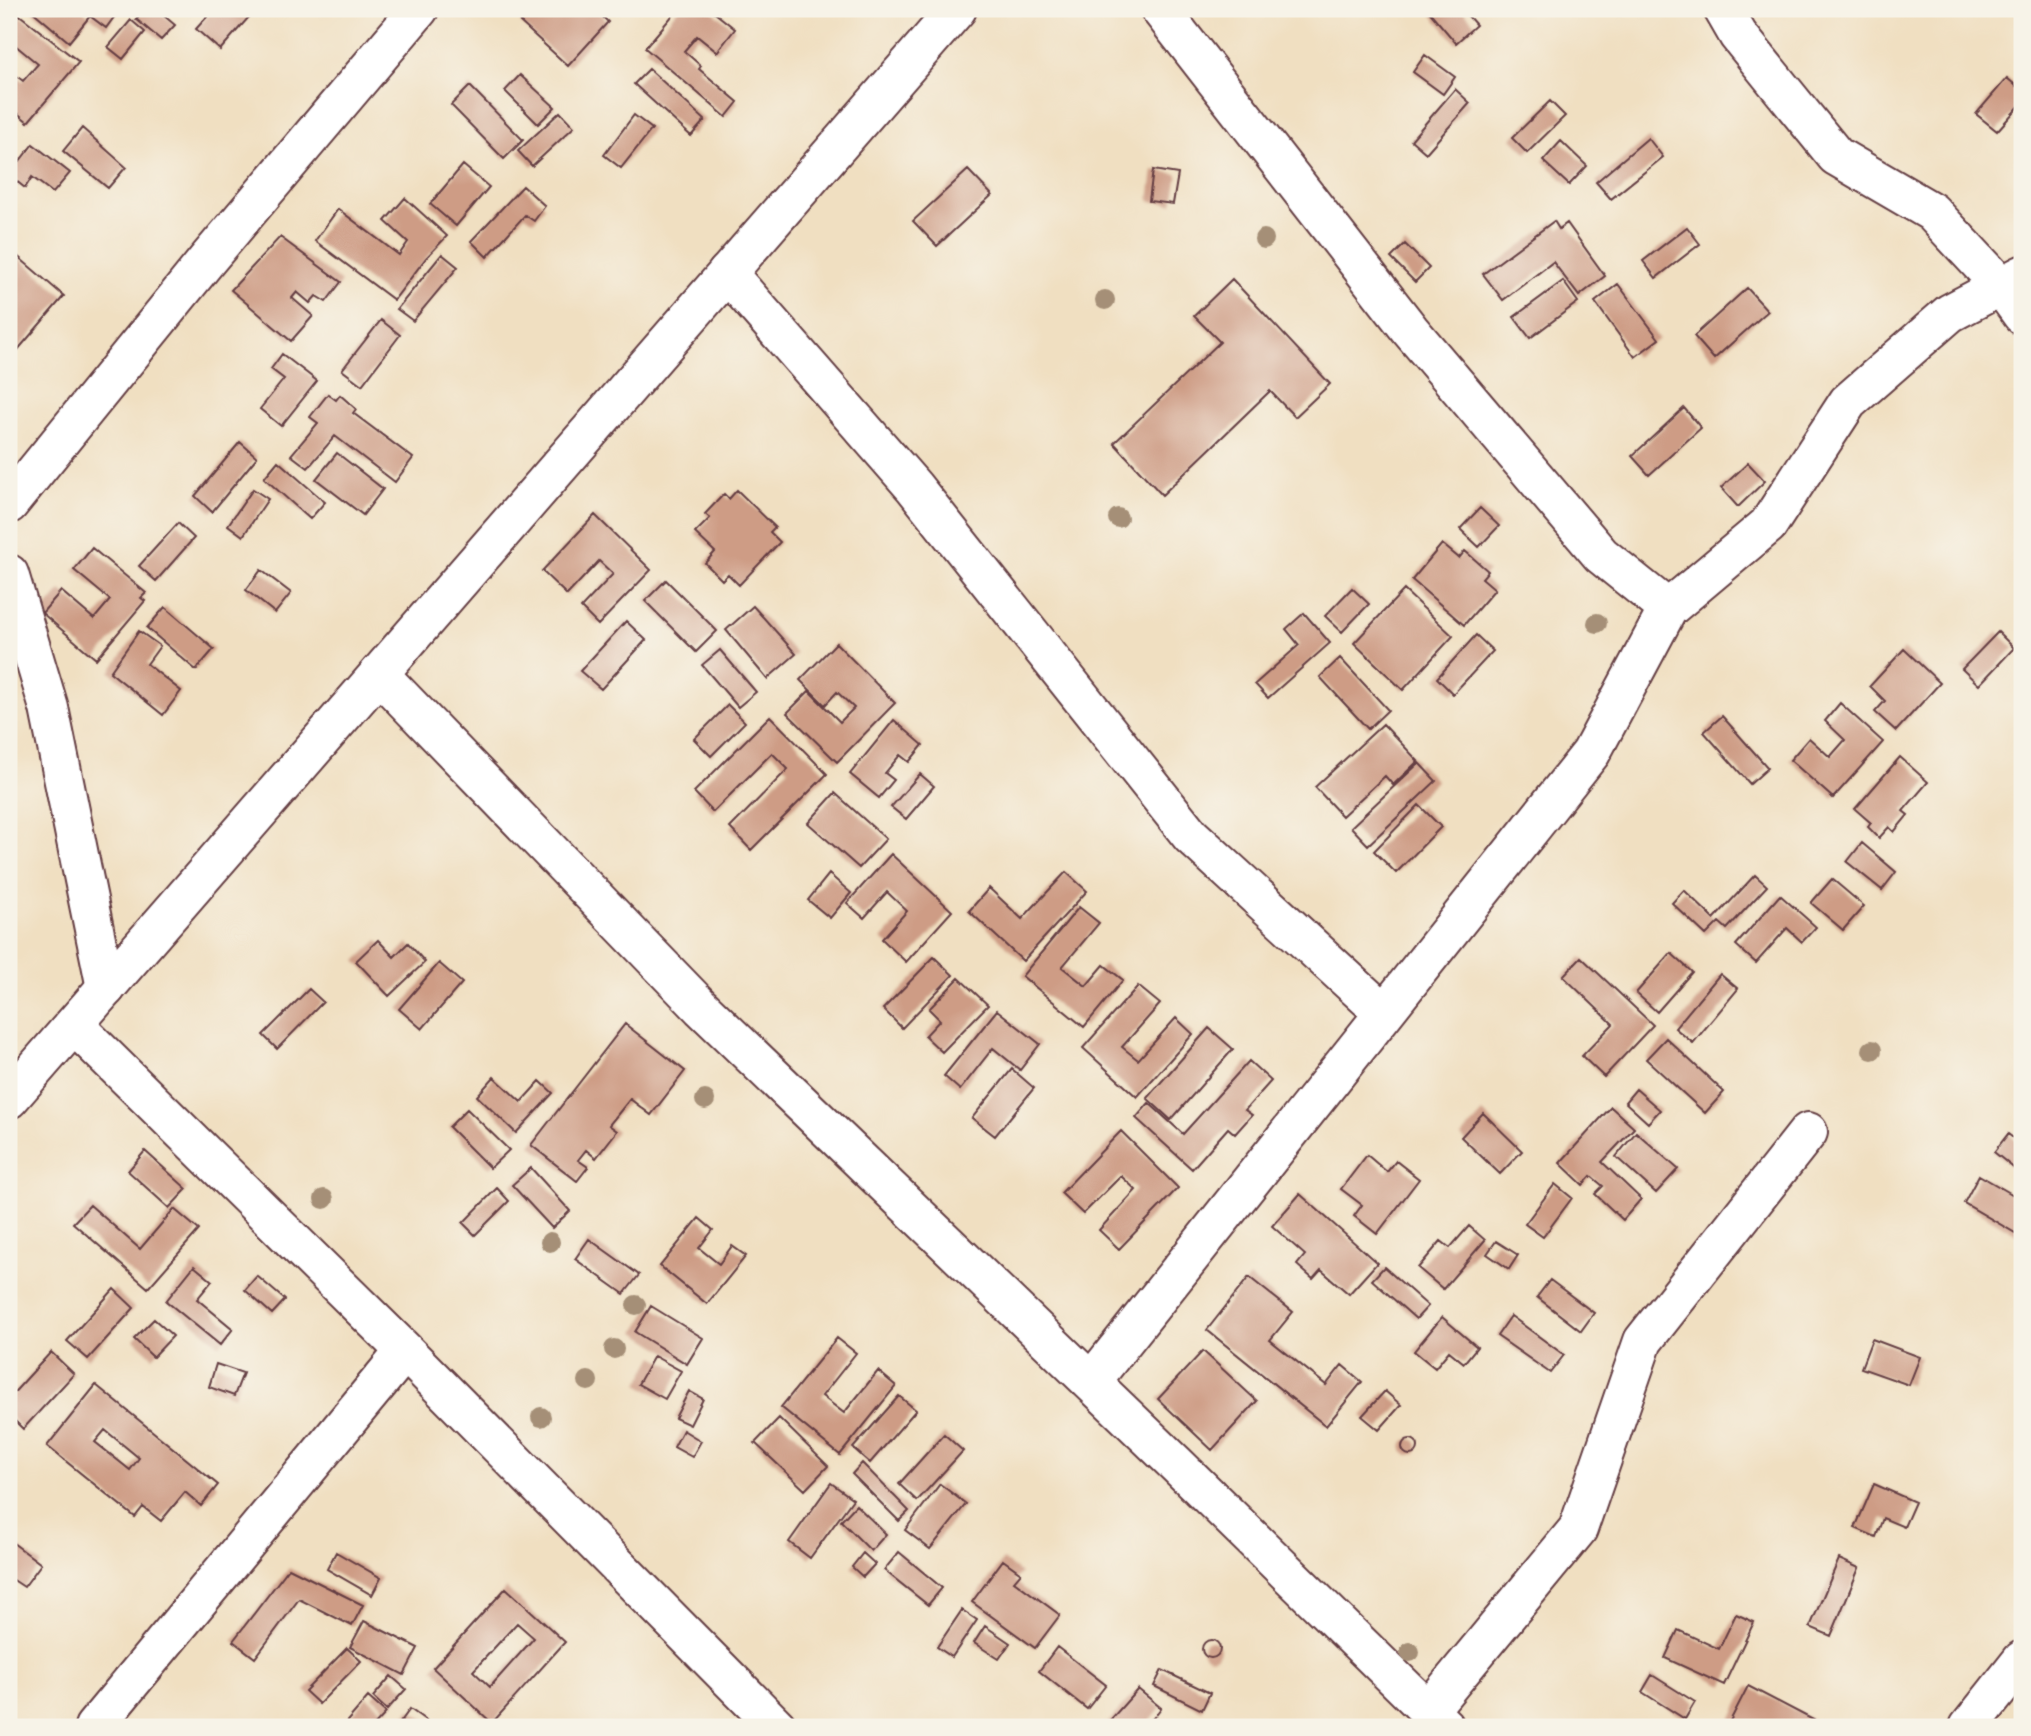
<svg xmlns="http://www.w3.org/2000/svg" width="2031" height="1736" viewBox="0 0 2031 1736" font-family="Cardo,serif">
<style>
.building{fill:#ce9c85;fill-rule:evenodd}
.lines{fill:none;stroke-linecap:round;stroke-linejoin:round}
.street-casing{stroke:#633c42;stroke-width:42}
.secondary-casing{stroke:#633c42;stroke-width:42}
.street{stroke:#fff;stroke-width:38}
.secondary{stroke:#fff;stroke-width:38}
.tree{fill:#a58f77}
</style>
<rect width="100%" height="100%" fill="#f7f3e8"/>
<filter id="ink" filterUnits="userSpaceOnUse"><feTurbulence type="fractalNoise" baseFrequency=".0143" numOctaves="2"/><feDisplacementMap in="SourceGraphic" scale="14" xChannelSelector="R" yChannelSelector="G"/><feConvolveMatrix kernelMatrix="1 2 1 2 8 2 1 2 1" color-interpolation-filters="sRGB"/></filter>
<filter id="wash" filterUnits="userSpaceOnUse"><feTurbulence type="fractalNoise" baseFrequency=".00686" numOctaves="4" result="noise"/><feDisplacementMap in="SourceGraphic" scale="28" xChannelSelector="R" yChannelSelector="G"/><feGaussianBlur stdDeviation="1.57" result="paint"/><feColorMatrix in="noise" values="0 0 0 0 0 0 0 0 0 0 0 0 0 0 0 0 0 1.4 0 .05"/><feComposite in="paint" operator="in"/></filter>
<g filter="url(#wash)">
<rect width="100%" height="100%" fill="#f0dfc1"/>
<g id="blocks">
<path class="building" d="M9,9H12L79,62L28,122L9,106V70L23,81L38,64L9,40Z
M30,9H82L90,16L69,42Z
M96,9H120L106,28L90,16Z
M145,9H156L175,25L161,40L136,19Z
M214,9H256L220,50L196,29Z
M533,9H605L600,14L608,22L568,66L520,22Z
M678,9H710L735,29L717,52L697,36L684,51L701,66L699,69L738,102L726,117L645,48Z
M1427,9H1462L1476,25L1456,43Z
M131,20L145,32L123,59L108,47Z
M1425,55L1455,77L1443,94L1413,72Z
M649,69L705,120L691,136L634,84Z
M520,75L555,107L538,124L505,91Z
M2007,78L2022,91V103L1997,131L1976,114Z
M470,86L523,140L504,159L451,105Z
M1455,89L1470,103L1426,153L1411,140Z
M1550,101L1565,116L1527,153L1512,138Z
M560,112L574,127L532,166L518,151Z
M634,115L652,129L621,168L604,155Z
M9,128L17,135L9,144Z
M82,128L126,167L108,188L63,151Z
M1648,138L1663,157L1611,199L1596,182Z
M1561,141L1587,166L1569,185L1543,161Z
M33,144L70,173L53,193L32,177L25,188L9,175Z
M463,165L489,187L456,226L430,204Z
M968,170L992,195L937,246L913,221Z
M1153,170L1178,174L1173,204L1149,201Z
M523,186L545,206L534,221L525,215L487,257L471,241Z
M405,198L447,236L426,258L394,300L315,241L338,209L399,255L408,242L385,221Z
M1554,221L1559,229L1567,223L1605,276L1579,296L1553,262L1503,300L1483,274Z
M1687,227L1700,244L1656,278L1643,261Z
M280,237L341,282L326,302L316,296L310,303L297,292L292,298L313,316L291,341L231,290Z
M1405,244L1429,268L1415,282L1391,258Z
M9,249L64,296L16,352L9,346Z
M442,254L458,267L413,321L397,309Z
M1232,279L1330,384L1295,417L1270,391L1162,495L1114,443L1220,342L1194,316Z
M1563,281L1578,302L1530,338L1514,317Z
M1618,284L1659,339L1635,357L1595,302Z
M1747,288L1768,311L1714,359L1694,336Z
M381,320L400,335L362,385L342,370Z
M282,354L317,381L281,426L260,409L284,379L271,369Z
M328,394L336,400L340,395L356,409L353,413L413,458L395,482L335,436L308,468L291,455L318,423L310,417Z
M1684,408L1701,428L1649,475L1632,456Z
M240,442L257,457L212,512L195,496Z
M337,453L383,489L363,515L316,479Z
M278,461L325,502L310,519L264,478Z
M1748,463L1765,481L1738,507L1721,488Z
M253,489L268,499L243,536L228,525Z
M737,490L775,527L770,532L780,542L739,585L728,574L722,580L705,563L715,552L695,533L710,518L705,514L724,494L729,499Z
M1480,508L1499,526L1479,547L1460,529Z
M595,515L651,570L598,625L581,608L613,574L599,561L567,595L542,571Z
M178,523L194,538L156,581L139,566Z
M1442,544L1459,558L1465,551L1488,571L1482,578L1495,589L1464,625L1412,580Z
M92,548L146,593L141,598L145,601L96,659L42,613L61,591L94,619L110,600L74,570Z
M261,570L291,593L275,613L246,590Z
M666,580L717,631L696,652L645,601Z
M1352,588L1369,604L1342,632L1325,616Z
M1404,590L1453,636L1403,690L1354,643Z
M753,606L796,654L767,679L726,630Z
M165,607L214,649L196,670L147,628Z
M1304,613L1330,643L1268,698L1255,684L1299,645L1286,629Z
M626,621L646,640L601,689L580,671Z
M139,631L160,646L147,664L181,691L163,715L110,672Z
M1998,632L2014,648L1979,685L1962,669Z
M1476,635L1493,651L1453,694L1437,678Z
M836,643L895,703L837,762L787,713L809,691L840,722L854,708L837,692L825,705L800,680Z
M1904,649L1940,683L1896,731L1875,712L1885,701L1870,686Z
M720,650L756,692L738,707L702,665Z
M1340,658L1388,710L1368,729L1320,677Z
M1840,703L1883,742L1833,798L1790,760L1809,738L1830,757L1845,740L1825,721Z
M728,705L745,722L711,756L694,739Z
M770,716L827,774L751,850L730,828L788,769L772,753L713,812L694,792Z
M1722,716L1768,768L1750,784L1704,732Z
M894,720L923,745L909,762L900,755L885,773L894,780L879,798L850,774Z
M1383,724L1418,761L1393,785L1385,776L1342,816L1315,787Z
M1900,757L1928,782L1903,811L1908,815L1894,832L1889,827L1879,838L1868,827L1871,823L1855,809Z
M1419,763L1436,781L1368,845L1351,827Z
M920,774L934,786L906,819L891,807Z
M835,793L886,839L859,868L808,823Z
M1419,805L1441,827L1396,873L1374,851Z
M1862,843L1896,872L1882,890L1847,862Z
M891,854L952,911L906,962L882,939L907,911L887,892L864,918L847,903Z
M1066,872L1087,891L1023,961L969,911L989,888L1022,919Z
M829,874L851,893L830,918L808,900Z
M1755,875L1767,886L1727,929L1719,922L1706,935L1672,903L1684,890L1714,919Z
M1832,879L1864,906L1843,930L1811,903Z
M1780,895L1816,927L1802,942L1787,928L1756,963L1736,945Z
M1079,907L1099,923L1062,967L1086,986L1104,965L1123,980L1084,1027L1022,976Z
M378,940L394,957L408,943L425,962L389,996L356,961Z
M1671,953L1692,972L1657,1012L1636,993Z
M934,957L953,975L902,1028L883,1009Z
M1581,957L1653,1025L1604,1077L1582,1056L1613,1024L1563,976Z
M439,963L462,983L422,1029L399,1009Z
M1720,974L1738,989L1693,1043L1675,1028Z
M959,978L988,1005L942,1052L925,1036L940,1020L929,1009Z
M1138,986L1160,1004L1122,1047L1138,1060L1176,1018L1193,1034L1137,1097L1083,1048Z
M309,989L323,1002L277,1049L263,1035Z
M997,1010L1040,1044L1020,1070L993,1048L960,1090L944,1076Z
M625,1024L685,1071L651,1115L630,1099L609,1125L617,1131L596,1158L586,1150L578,1160L588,1167L577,1181L531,1145Z
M1209,1028L1233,1049L1171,1120L1147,1098Z
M1666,1038L1724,1092L1705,1113L1646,1059Z
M1249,1061L1271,1081L1245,1110L1252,1115L1235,1134L1228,1128L1192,1169L1136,1118L1149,1103L1183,1134Z
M1012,1069L1034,1088L995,1136L972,1118Z
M494,1077L521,1102L540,1081L553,1093L516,1133L477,1096Z
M1636,1089L1660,1110L1648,1123L1625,1102Z
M1611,1107L1634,1128L1602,1162L1641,1199L1623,1220L1595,1194L1603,1186L1591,1176L1583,1185L1560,1163Z
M467,1109L509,1150L490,1168L449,1127Z
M1483,1113L1522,1151L1500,1174L1461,1137Z
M1121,1131L1178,1188L1119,1249L1099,1230L1136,1190L1121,1176L1083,1214L1061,1193Z
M1636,1132L1678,1169L1656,1193L1616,1157Z
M2008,1134L2022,1145V1175L1994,1152Z
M145,1151L187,1189L169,1208L128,1171Z
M1367,1155L1387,1172L1396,1161L1419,1179L1377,1234L1354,1216L1362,1205L1341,1189Z
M531,1168L570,1211L552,1228L512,1185Z
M1979,1175L2022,1200V1237L1964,1203Z
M1555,1184L1572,1198L1543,1237L1525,1224Z
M497,1188L509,1201L475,1235L463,1223Z
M1300,1194L1377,1263L1349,1294L1321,1270L1313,1279L1297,1265L1305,1255L1272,1226Z
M90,1205L140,1249L174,1209L199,1230L148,1288L73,1223Z
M699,1218L713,1230L699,1248L719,1264L732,1246L746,1256L707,1304L660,1266Z
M1469,1226L1485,1240L1443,1289L1418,1268L1441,1241L1450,1248Z
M589,1239L639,1275L624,1294L575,1259Z
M1496,1241L1518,1255L1509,1269L1487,1254Z
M194,1266L212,1281L197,1299L233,1329L220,1345L166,1301Z
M1384,1267L1428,1306L1416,1319L1372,1280Z
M257,1276L285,1300L272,1314L245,1290Z
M1249,1277L1293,1312L1270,1340L1326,1385L1342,1365L1362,1382L1326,1426L1207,1330Z
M1550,1280L1594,1313L1581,1331L1537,1297Z
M114,1289L134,1308L88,1359L67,1341Z
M651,1306L703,1338L687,1364L635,1332Z
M1511,1316L1564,1355L1550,1373L1497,1336Z
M1442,1317L1477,1347L1464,1363L1449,1351L1435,1368L1414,1351Z
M154,1319L173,1336L153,1357L134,1339Z
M837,1338L856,1353L822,1396L844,1413L878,1371L896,1386L840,1455L781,1407Z
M1872,1339L1920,1357L1909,1385L1861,1368Z
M1203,1351L1257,1401L1212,1450L1158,1399Z
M51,1352L74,1374L23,1429L9,1415V1398Z
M654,1356L681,1371L665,1399L638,1384Z
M216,1364L243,1373L234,1396L209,1387Z
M96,1385L218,1485L201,1506L185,1492L161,1521L143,1507L135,1517L47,1446ZM105,1430L139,1458L130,1470L95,1442Z
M689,1391L703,1399L690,1425L675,1418Z
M1385,1391L1401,1405L1379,1430L1362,1416Z
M899,1396L916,1410L870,1463L853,1448Z
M779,1418L828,1466L805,1490L755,1443Z
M683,1430L701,1441L692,1457L674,1447Z
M944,1434L963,1451L917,1501L899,1484Z
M1402 1447a8 8 0 1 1 16 0a8 8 0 1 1-16 0Z
M862,1463L909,1511L899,1521L852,1474Z
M831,1483L853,1499L810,1558L789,1542Z
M940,1484L966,1504L930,1549L905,1530Z
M1874,1484L1915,1502L1904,1527L1883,1518L1876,1537L1855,1528Z
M856,1505L886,1534L871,1551L841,1521Z
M9,1540L41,1564L24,1587L9,1577Z
M336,1552L381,1578L372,1595L327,1569Z
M899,1552L942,1588L928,1605L884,1570Z
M863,1553L875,1564L863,1577L852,1567Z
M1839,1559L1859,1568L1831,1636L1810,1627Z
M1003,1560L1021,1573L1014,1581L1060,1615L1035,1648L972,1602Z
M289,1568L363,1605L352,1626L299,1599L255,1658L233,1641Z
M506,1588L565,1642L492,1723L433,1668ZM517,1623L534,1638L490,1687L473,1671Z
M962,1610L977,1620L952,1657L937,1647Z
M1736,1614L1754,1622L1724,1685L1665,1658L1678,1630L1719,1649Z
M364,1621L418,1648L404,1675L350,1647Z
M985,1626L1010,1643L999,1659L974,1643Z
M1202 1649a9 9 0 1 1 18 0a9 9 0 1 1-18 0Z
M1057,1647L1106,1685L1087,1709L1039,1671Z
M347,1648L361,1661L319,1704L305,1691Z
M1162,1670L1210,1693L1202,1710L1154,1686Z
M1652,1675L1695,1702L1685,1719L1642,1692Z
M391,1676L406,1689L387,1710L373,1697Z
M1748,1686L1817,1722L1814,1727H1760L1753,1724L1752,1727H1727Z
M1138,1689L1161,1708L1150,1722L1156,1727H1104Z
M368,1697L386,1713L373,1727H342Z
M410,1709L435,1727H397Z"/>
</g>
</g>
<g filter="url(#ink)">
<use href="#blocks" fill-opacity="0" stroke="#633c42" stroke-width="2"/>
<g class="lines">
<defs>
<path id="street" d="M1160,9L1410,330L1601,555L1668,609
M1723,9L1738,35L1836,156L1932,212L2001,286L2022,315
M727,273L914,487L1191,836L1384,1013
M9,504L207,260L419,9
M9,574L49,708L106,988
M379,674L701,1007L1176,1464L1445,1727
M74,1025L405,1351L777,1727
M1091,1382L1591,753L1668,609L1768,525L1848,402L1950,313L2022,275
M1428,1711L1578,1529L1643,1341L1808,1132
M94,1727L405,1351
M1969,1727L2022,1660"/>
<path id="secondary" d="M9,1099L957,9"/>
</defs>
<use href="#street" class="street-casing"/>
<use href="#secondary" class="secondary-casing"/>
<use href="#street" class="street"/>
<use href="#secondary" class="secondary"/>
</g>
<g class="tree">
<circle cx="1264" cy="239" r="10"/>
<circle cx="1105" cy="300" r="10"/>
<circle cx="1118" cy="518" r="10"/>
<circle cx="1597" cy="623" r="10"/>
<circle cx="1872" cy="1050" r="10"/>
<circle cx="705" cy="1100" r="10"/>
<circle cx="324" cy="1199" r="10"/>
<circle cx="550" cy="1242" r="10"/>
<circle cx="636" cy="1305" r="10"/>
<circle cx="614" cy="1349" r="10"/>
<circle cx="588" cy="1381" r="10"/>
<circle cx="541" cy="1417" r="10"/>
<circle cx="1410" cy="1652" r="10"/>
</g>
</g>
<rect width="2031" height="1736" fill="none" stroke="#f7f3e8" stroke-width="35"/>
</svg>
